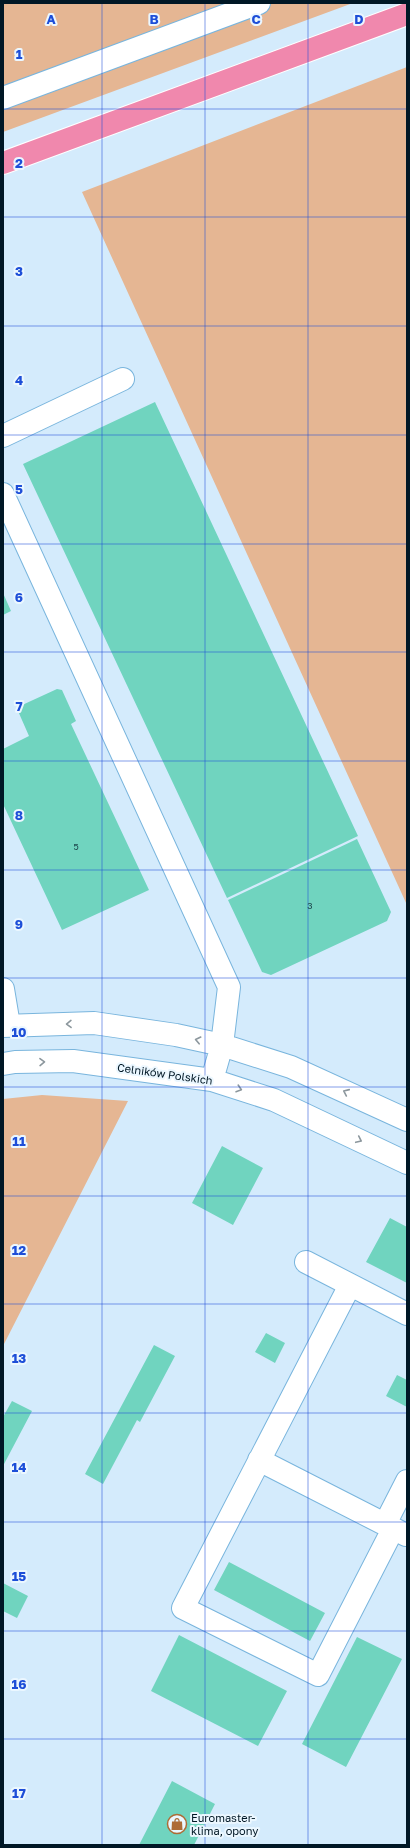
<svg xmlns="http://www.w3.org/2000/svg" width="410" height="1848" viewBox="0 0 410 1848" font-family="'Golos Text',sans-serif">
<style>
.green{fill:#e5b693}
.building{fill:#70d4bf}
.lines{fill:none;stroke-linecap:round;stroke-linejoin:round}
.minor-casing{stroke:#79b5dd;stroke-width:24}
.highway-casing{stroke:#fff;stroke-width:24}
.minor{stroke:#fff;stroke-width:22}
.highway{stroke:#f088ad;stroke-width:22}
.oneway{stroke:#8c979d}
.grid{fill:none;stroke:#1d4ed8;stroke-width:1;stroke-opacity:0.55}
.labels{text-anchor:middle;stroke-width:4;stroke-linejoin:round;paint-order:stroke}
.number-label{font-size:9px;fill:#1c464c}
.street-label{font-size:11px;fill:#001725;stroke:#ebf7ff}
.poi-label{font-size:11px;fill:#001725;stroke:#ebf7ff;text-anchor:start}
.grid-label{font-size:13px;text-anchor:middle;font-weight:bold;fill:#1d4ed8;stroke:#ebf7ff;stroke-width:4;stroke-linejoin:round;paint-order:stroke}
</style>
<rect width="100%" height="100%" fill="#d4ebfc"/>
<path class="green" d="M3,3H353L3,132Z
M407,67V905L82,192Z
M42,1095L128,1101L3,1346V1099Z"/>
<path class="building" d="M155,402L358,836L227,898L23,464Z
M3,593L11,611L3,615Z
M57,689L62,690L76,721L71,724L149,890L62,930L3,804V749L29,736L18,711L20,706Z
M357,839L391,912L387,921L271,975L262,972L228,900Z
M222,1146L263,1168L233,1225L192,1203Z
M390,1218L407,1227V1283L366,1262Z
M266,1333L285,1343L275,1363L255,1352Z
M154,1345L175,1356L140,1422L137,1420L103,1484L85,1474Z
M397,1375L407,1380V1407L386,1396Z
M12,1401L32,1411L3,1466V1417Z
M229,1562L325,1613L310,1641L214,1590Z
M3,1583L28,1596L17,1618L3,1611Z
M179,1635L287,1691L258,1746L151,1691Z
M357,1637L402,1659L346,1767L302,1744Z
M172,1781L215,1804L194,1845H139Z"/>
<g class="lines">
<defs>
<path id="minor" d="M3,98L259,3
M3,436L123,379
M3,494L229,987L222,1045L212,1080
M3,989L9,1025
M3,1026L94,1023L176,1035L222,1045L291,1067L407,1120
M3,1064L15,1062L73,1061L212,1080L274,1100L407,1163
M306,1262L407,1314
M350,1285L183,1608L318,1675L393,1529
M259,1460L406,1535
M385,1524L407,1481"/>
<path id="highway" d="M3,163L407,14"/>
</defs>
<use href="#minor" class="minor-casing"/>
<use href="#highway" class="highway-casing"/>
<use href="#minor" class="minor"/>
<use href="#highway" class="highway"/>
</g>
<defs><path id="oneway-chevron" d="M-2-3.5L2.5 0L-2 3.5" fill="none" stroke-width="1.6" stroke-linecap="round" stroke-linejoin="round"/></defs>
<g class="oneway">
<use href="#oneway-chevron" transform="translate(69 1024) rotate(179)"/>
<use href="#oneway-chevron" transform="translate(198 1040) rotate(-167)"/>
<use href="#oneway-chevron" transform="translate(42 1062) rotate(-1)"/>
<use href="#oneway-chevron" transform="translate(239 1089) rotate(18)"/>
<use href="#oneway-chevron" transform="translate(346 1092) rotate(-156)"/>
<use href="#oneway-chevron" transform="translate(359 1140) rotate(25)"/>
</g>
<path class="grid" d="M102,3V1845M205,3V1845M308,3V1845M3,109H407M3,217H407M3,326H407M3,435H407M3,544H407M3,652H407M3,761H407M3,870H407M3,978H407M3,1087H407M3,1196H407M3,1304H407M3,1413H407M3,1522H407M3,1631H407M3,1739H407"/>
<defs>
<symbol id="shop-ring" viewBox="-11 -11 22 22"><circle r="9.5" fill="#ebf7ff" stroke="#ad6c36" stroke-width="1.5"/><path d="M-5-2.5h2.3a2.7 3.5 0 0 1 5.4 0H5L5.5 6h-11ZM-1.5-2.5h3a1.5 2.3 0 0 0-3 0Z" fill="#ad6c36"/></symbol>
</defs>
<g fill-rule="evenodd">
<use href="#shop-ring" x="166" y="1813" width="22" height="22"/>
</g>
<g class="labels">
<g class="number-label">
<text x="76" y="850">5</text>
<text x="310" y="909">3</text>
</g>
<g class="street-label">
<text transform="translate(165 1074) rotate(8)" y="4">Celników Polskich</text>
</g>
<g class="poi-label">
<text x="191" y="1822">Euromaster-<tspan x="191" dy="13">klima, opony</tspan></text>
</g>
</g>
<g class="grid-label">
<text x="51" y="24">A</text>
<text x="154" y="24">B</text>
<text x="256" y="24">C</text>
<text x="359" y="24">D</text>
<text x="19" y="59">1</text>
<text x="19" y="168">2</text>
<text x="19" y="276">3</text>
<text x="19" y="385">4</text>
<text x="19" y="494">5</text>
<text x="19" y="602">6</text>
<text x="19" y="711">7</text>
<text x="19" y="820">8</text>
<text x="19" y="929">9</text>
<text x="19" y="1037">10</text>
<text x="19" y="1146">11</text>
<text x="19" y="1255">12</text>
<text x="19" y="1363">13</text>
<text x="19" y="1472">14</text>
<text x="19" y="1581">15</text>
<text x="19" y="1689">16</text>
<text x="19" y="1798">17</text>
</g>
<rect width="410" height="1848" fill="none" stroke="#001725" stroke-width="8"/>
</svg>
